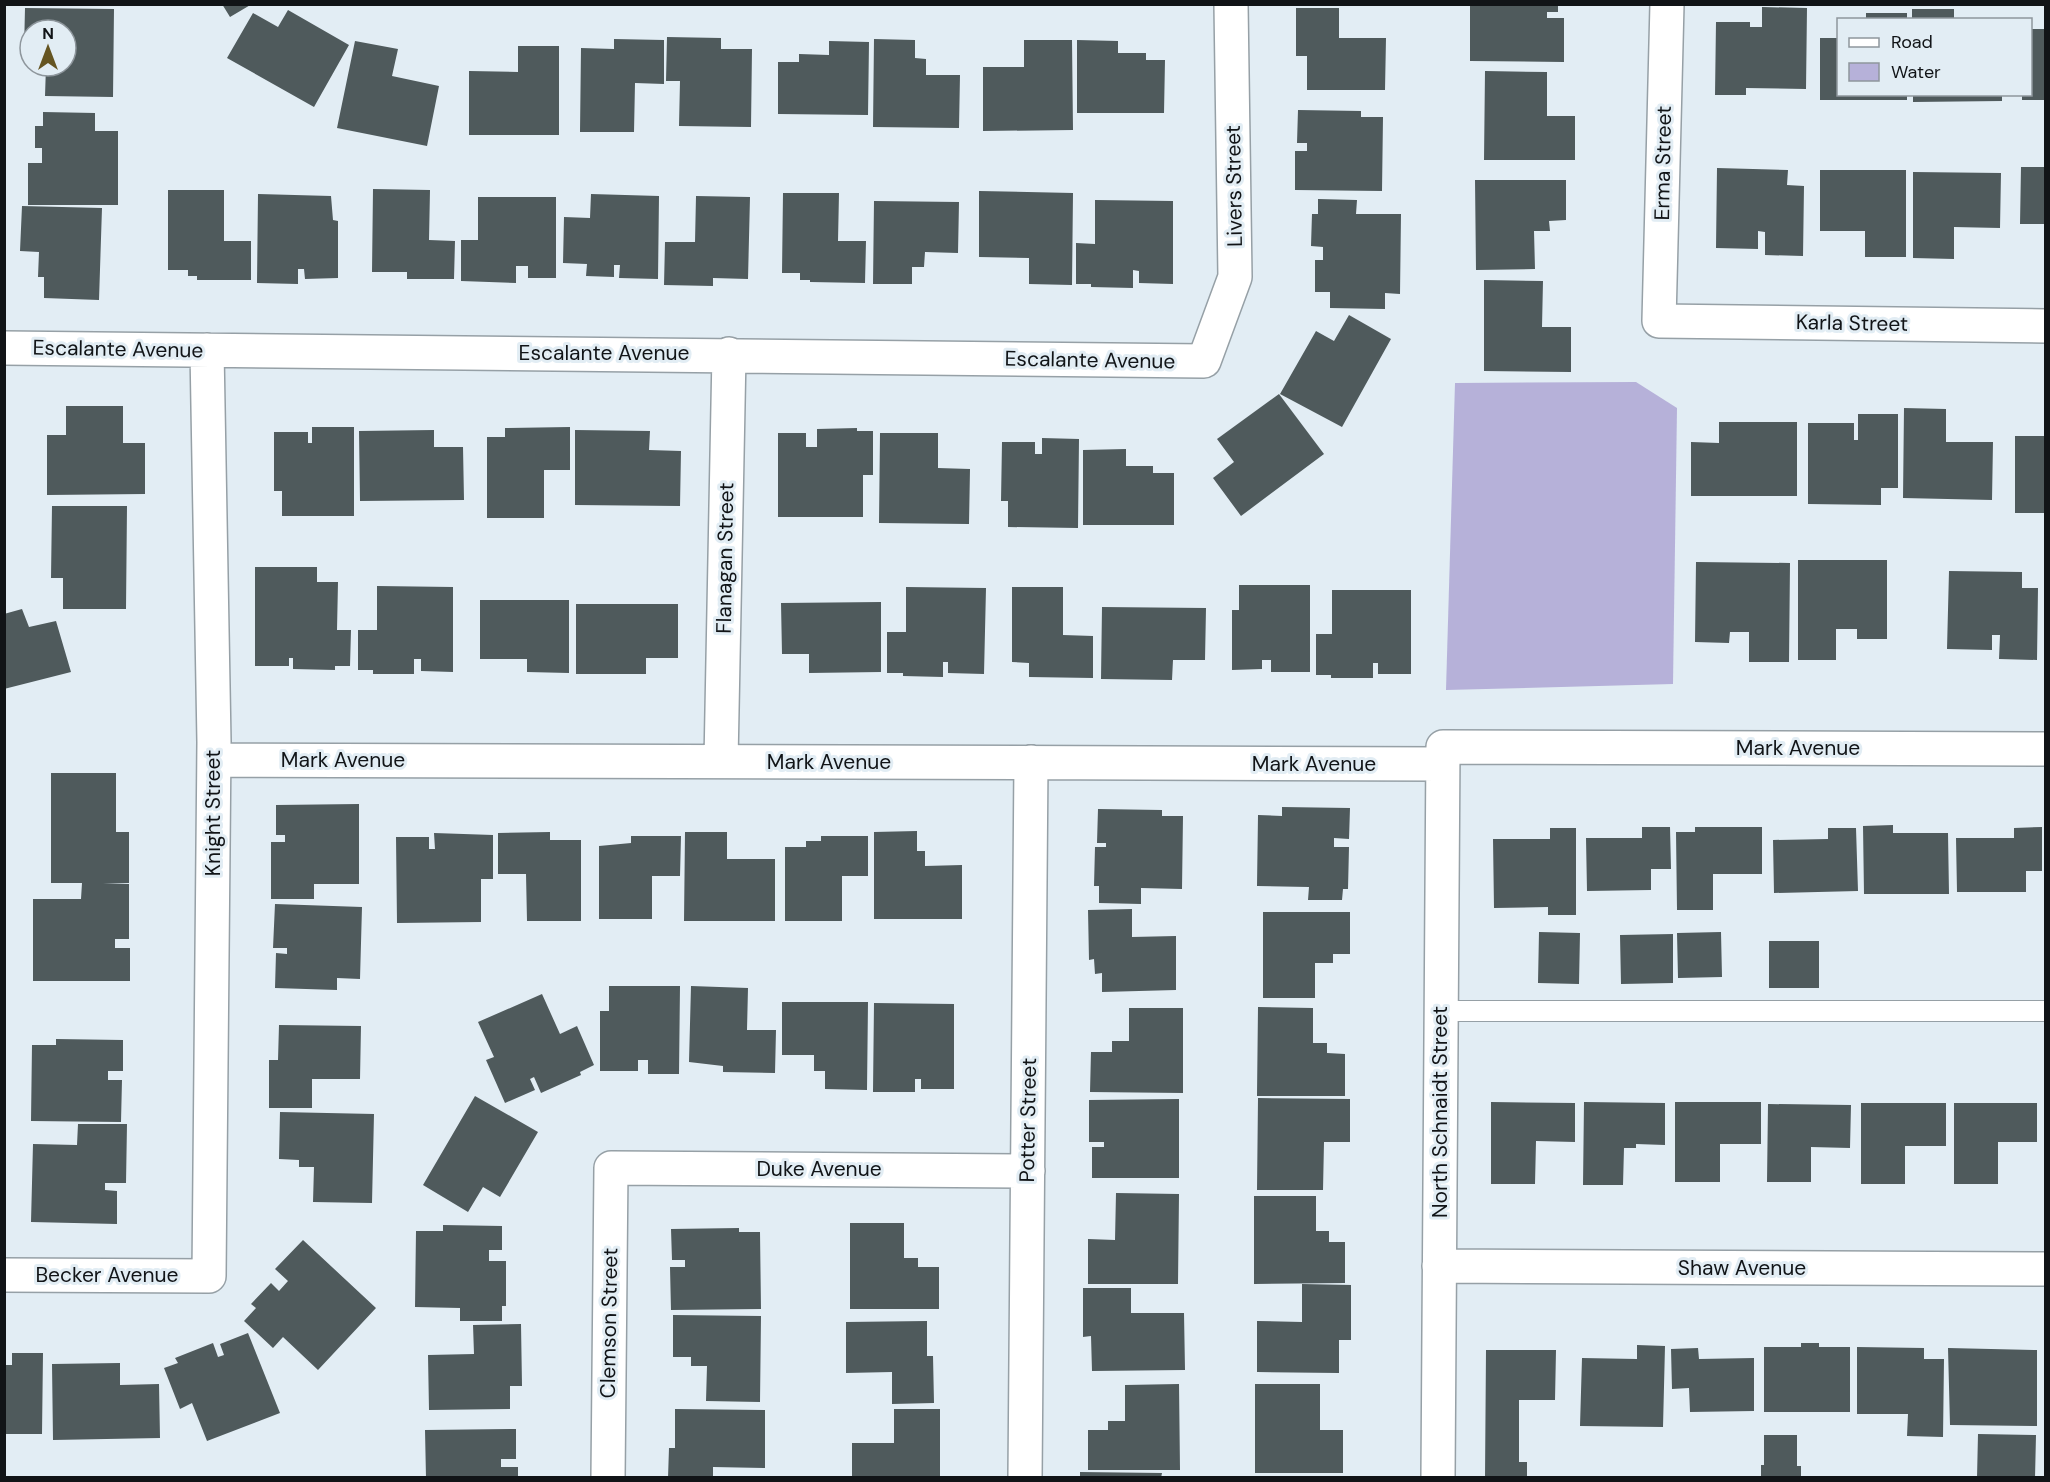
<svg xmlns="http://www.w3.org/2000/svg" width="2050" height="1482" viewBox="0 0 2050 1482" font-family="'DM Sans',sans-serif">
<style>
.water{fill:#b6b1d9}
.building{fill:#4f5a5c}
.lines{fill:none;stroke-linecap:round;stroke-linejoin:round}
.service-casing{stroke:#96a0a6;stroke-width:22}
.minor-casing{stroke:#96a0a6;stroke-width:36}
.service{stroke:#fff;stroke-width:20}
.minor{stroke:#fff;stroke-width:33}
.labels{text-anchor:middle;stroke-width:6;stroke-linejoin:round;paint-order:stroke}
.street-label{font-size:21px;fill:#111417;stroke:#e2edf4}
</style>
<rect width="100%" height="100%" fill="#e2edf4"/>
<path class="water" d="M1636,382L1677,408L1673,684L1446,690L1455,383Z"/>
<path class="building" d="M222,4H252L230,17Z
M1470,4H1558V12H1547V18H1564V62L1470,61Z
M1762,7L1807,8L1806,89L1746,88V95H1715L1716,22H1750V27H1762Z
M25,8L114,9L113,97L45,96L46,66H66V30H30V51H24Z
M1296,8H1339V38H1386L1385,90H1307V56H1296Z
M1912,9H1954V20H1912Z
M288,10L349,45L314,107L227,58L253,13L278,27Z
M1866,13H1907V20H1866Z
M2030,29H2046V100H2022V94H2030Z
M667,37L721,38V49H752L751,127L679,126L680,81H666Z
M1820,38H1838V94H1907V100H1820Z
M614,39L664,40V84L635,83L634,132H580L581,48L614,49Z
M874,39L915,40V58L926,59V75H960L959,128L873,127Z
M1024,40H1072L1073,130L983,131V67H1024Z
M1077,40L1118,41V53H1146V60H1165L1164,113H1077Z
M355,41L398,49L392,76L439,86L427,146L337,128Z
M829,41L869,42L868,115L778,114V62H799V54L829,55Z
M518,46H559V135H469V71L518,72Z
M1485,71L1547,72V116H1575V160H1484Z
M1913,94H2002V101L1913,102Z
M1298,110L1361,111V117H1383L1382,191L1295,190V151H1307V143H1297Z
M43,112L95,113V131H118V205H28V163H42V148H35V126H43Z
M2021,167H2046V224H2020Z
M1717,168L1788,170L1787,185L1804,186L1803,256L1765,255V232L1758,231V249L1716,248Z
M1820,170H1906V257H1865V231H1820Z
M1913,172L2001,173L2000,228L1954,227V259L1913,258Z
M1475,180H1566V220L1549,221L1550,231H1534L1535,269L1476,270Z
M373,189L430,190L429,240L455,241L454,279H407V272H372Z
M168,190H224V241H251V280H197V276H188V270H168Z
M979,191L1073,193L1072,285L1029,284V258L979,257Z
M783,193H839L838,241H866L865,283L810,282V280H800V273H782Z
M258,194L331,196L333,220L338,221V278L305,279L304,269H298V284L257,283Z
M591,194L659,196L658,279L619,278L620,265H614V277L586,276L587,264L563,263L564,217L590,218Z
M696,196L750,197L748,279L713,278V286L664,285L665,242H695Z
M478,197H556V278H528V266H516V283L461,281V240H478Z
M1318,199L1357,200L1356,214H1401L1400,294L1385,293V309L1330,308V292H1315V260H1323V247L1311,246L1312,214H1318Z
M1095,200L1173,201V284L1139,283V271L1133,270V288L1091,287V284H1076V243L1095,244Z
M874,201L959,202L958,253L925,252L924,267H912V284H873Z
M22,206L102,208L99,300L44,298V277H38L39,252L20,251Z
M1484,280L1543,281L1542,327H1571V372L1484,371Z
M1349,315L1391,339L1342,427L1280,394L1316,331L1334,341Z
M1279,394L1324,454L1241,516L1213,478L1234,462L1217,439Z
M66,406H123V443H145V494L47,495V435H66Z
M1904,408L1946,409V442H1993L1992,500L1903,498Z
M1858,414H1898V488H1881V505L1808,504V423H1854V440H1858Z
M1719,422H1797V496H1691V442L1719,443Z
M312,427H354V516H282V491H274V432H308V443H312Z
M570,427V470H544V518H487V437H505V428Z
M857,428V431H873V475H863V517H778V433H806V447H817V429Z
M434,430V447H463L464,500L360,501L359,431Z
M575,430L650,431L649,450L681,451L680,506L575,505Z
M880,433H938V468L970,469L969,524L879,523Z
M2015,436H2046V513H2015Z
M1042,438L1079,439L1078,528L1008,527V501H1001L1002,442H1035V454H1042Z
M1126,449V466H1153V473H1174V525H1083V450Z
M52,506H127L126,609H63V578H51Z
M1798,560H1887V639H1857V629H1836V660H1798Z
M1696,562L1790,563L1789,662H1749V632H1730L1729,643L1695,642Z
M255,567H317V582H338L337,630H351L350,666H335V670L293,669V658H289V666H255Z
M1949,571L2022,572V588H2038L2037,660L1999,659L2000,635H1992V650L1947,649Z
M1239,585H1310V672H1271V660H1262V669L1232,670V610H1239Z
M377,586L453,587V672L421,671V659H414V674H373V670H358V630H377Z
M906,587L986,588L984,674L948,673V662H943V677L903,676V673H887V632H906Z
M1012,587H1063V635L1093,636V678L1029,677V663L1012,662Z
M1332,590H1411V674H1378V663H1373V678H1331V675H1316V634H1332Z
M480,600H569V673L527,672V659H480Z
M881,602V672L809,673V654H782L781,603Z
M576,604H678V658H646V674H576Z
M1102,607L1206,608L1205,660H1173L1172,680L1101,679Z
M22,609L29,627L56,621L71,672L4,689V614Z
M51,773H116V832H129V883L103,884H129V939H115V948H130V981H33V899H81L82,883H51Z
M359,804V884H314V899H271V842H285V835H276V805Z
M1282,807L1350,808L1349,839L1334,838V847H1349L1348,889H1343L1342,900H1308L1309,887L1257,886L1258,815L1282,816Z
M1098,809L1162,810V816H1183L1182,889L1141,888V904L1099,903V886H1094L1095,847H1106V843H1097Z
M1893,825V833H1948L1949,894H1864L1863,826Z
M1642,827H1670L1671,869H1651V890L1587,891L1586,838H1642Z
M1695,827H1762V874H1713V910H1677L1676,832H1695Z
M2042,827V871H2026V892H1957L1956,838H2014V828Z
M1550,828H1576V915H1548V907L1494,908L1493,839H1550Z
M1828,828H1856L1858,891L1774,893L1773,840L1828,839Z
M917,831V851H925V866L962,865V919H874V832Z
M550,832V840H581V921H527L526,874H498V833Z
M685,832H727V859H775V921H684Z
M434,833L493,835V879H481V922L397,923L396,837H429V849H435Z
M631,836H681L680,876H652V919H599V846L631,843Z
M821,836H868V876H842V921H785V847H806V841H821Z
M275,904L362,907L360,979L337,978V990L275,988L276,953L287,954V948H273Z
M1132,909V937L1176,936V990L1102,992V973L1095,974L1094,959L1089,960L1088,910Z
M1263,912H1350V954H1333V963H1315V998H1263Z
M1539,932L1580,933L1579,984L1538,983Z
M1721,932L1722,977L1678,978L1677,933Z
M1673,934V983L1621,984L1620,935Z
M1769,941H1819V988H1769Z
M609,986H680L679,1074H648V1060H638V1071H600V1011H609Z
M691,986L748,988L747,1030H776L775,1073L723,1072V1066L689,1062Z
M542,994L560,1034L577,1026L594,1065L580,1072L581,1075L541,1093L534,1077L530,1079L535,1090L505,1103L486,1060L494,1057L478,1022Z
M782,1002H868L867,1090L825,1089V1071H814V1055H782Z
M874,1003L954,1004V1089H921V1079H915V1092H873Z
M1258,1007L1313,1008V1043H1327V1053L1345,1054V1096H1257Z
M1129,1008H1183V1093L1090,1092L1091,1052H1112V1041H1129Z
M279,1025L361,1026L360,1079H312V1108H269V1060H278Z
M56,1039L123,1040V1071H108V1080H122L121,1122L31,1121L32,1045H56Z
M475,1096L538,1132L500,1197L483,1187L468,1212L423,1185Z
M1258,1098L1350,1099V1142H1324L1323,1190H1257Z
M1179,1099V1178H1092V1147H1104V1142H1089V1100Z
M1491,1102L1575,1103V1142L1536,1141L1535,1184H1491Z
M1584,1102L1665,1103V1145L1636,1144V1148H1624L1623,1185H1583Z
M1675,1102H1761V1144H1720V1182H1675Z
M1861,1103H1946V1146H1905V1184H1861Z
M1954,1103H2037V1142H1998V1184H1954Z
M1768,1104L1851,1105L1850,1148L1811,1147V1182H1767Z
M280,1112L374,1114L372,1203L313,1202L314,1167H299V1160L279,1159Z
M78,1124H127L126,1183H105V1190L117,1191V1224L31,1222L33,1144L77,1145Z
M1116,1193L1179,1194L1178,1284H1088V1239L1115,1240Z
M1254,1196H1316V1231H1329V1242H1345V1283L1254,1284Z
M850,1223H904V1258H918V1267H939V1309H850Z
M443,1225L502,1226V1250H489V1261H506V1306H502V1321H460V1308L415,1307L416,1231H443Z
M739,1228V1232H760L761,1309L671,1310L670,1267H685V1260H672L671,1229Z
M303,1240L376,1308L318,1370L283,1337L273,1348L244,1321L256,1308L251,1304L271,1283L279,1291L288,1281L275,1269Z
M1302,1284L1351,1285V1340H1339V1373L1257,1372V1321L1302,1322Z
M1083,1288H1131V1313H1184L1185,1370L1092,1371L1091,1336L1083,1337Z
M673,1315L761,1316L760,1402L706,1401L707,1366H691V1357H673Z
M927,1321V1356H933L934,1403L892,1404V1372L846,1373V1322Z
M521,1324L522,1386H510V1409L429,1410L428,1355L474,1354L473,1325Z
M248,1333L280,1413L207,1441L192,1403L180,1409L164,1368L178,1363L175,1358L213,1343L218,1357L224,1355L220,1344Z
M1801,1343H1819V1347H1850V1412H1764V1347H1801Z
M1637,1345L1665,1346L1663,1427L1580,1426L1582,1358L1637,1359Z
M1857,1347L1924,1348V1359H1944L1943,1437L1907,1436L1908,1414H1857Z
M1698,1348L1699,1359L1754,1358V1411L1690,1412L1689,1388L1672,1389L1671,1349Z
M1948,1348L2037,1350V1426L1950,1425Z
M1486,1350H1556L1555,1400H1519V1462H1527V1478H1485Z
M12,1353H43L42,1434H4V1365H12Z
M120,1363V1385L159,1384L160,1438L53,1440L52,1364Z
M1179,1384L1180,1470H1088V1430H1108V1421H1125V1385Z
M1255,1384H1320V1430H1343V1473H1255Z
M675,1409L765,1410V1468L713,1467V1478H668L669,1448H675Z
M894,1409H940V1476L852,1478V1443H894Z
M516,1429V1459H501V1467H518V1478H426L425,1430Z
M1978,1434L2036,1435L2035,1478H1977Z
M1764,1435H1797V1466H1801V1478H1761V1465H1764Z
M1080,1472L1162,1473L1161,1478H1080Z"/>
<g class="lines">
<defs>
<path id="service" d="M1441,1011H2046"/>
<path id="minor" d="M1667,4L1659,321L2046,326
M4,348L1204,361L1235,277L1231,4
M214,760L1443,764
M721,761L729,354
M1439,1266L2046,1269
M4,1275L209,1276L214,742L207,350
M608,1478L611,1168L1028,1171
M1025,1478L1031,762
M1438,1478L1443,747L2046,749"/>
</defs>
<use href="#service" class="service-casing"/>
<use href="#minor" class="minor-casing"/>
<use href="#service" class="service"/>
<use href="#minor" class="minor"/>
</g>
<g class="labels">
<g class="street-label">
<text transform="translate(1663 163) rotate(-89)" y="7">Erma Street</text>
<text transform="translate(1234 186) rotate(-91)" y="7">Livers Street</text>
<text transform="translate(1852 323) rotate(1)" y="7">Karla Street</text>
<text transform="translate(118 349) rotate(1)" y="7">Escalante Avenue</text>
<text x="604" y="360">Escalante Avenue</text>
<text transform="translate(1090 360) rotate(1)" y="7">Escalante Avenue</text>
<text transform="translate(725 558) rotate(-89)" y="7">Flanagan Street</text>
<text x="1798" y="755">Mark Avenue</text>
<text x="343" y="767">Mark Avenue</text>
<text x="829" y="769">Mark Avenue</text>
<text x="1314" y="771">Mark Avenue</text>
<text transform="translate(213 813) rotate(-90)" y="7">Knight Street</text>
<text transform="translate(1440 1112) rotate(-90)" y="7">North Schnaidt Street</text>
<text transform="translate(1028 1120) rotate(-89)" y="7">Potter Street</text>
<text x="819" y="1176">Duke Avenue</text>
<text x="1742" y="1275">Shaw Avenue</text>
<text x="107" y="1282">Becker Avenue</text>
<text transform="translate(609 1323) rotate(-89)" y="7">Clemson Street</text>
</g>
</g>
<rect width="2050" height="1482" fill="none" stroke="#111417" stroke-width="12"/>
<rect x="1837" y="18" width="195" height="78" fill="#e2edf4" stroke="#8e969c" stroke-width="1.5"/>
<rect x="1849" y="38" width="30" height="9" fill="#ffffff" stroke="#8e969c" stroke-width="1.5"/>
<text x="1891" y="48" font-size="18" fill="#111417">Road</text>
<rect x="1849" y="63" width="30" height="18" fill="#b6b1d9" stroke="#8e969c" stroke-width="1.5"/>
<text x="1891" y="78" font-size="18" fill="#111417">Water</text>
<g transform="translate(48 48)"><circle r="28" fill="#e2edf4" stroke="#8e969c" stroke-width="1.5"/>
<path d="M0-4.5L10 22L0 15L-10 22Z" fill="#655522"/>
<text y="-9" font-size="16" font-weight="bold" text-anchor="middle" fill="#111417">N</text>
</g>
</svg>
